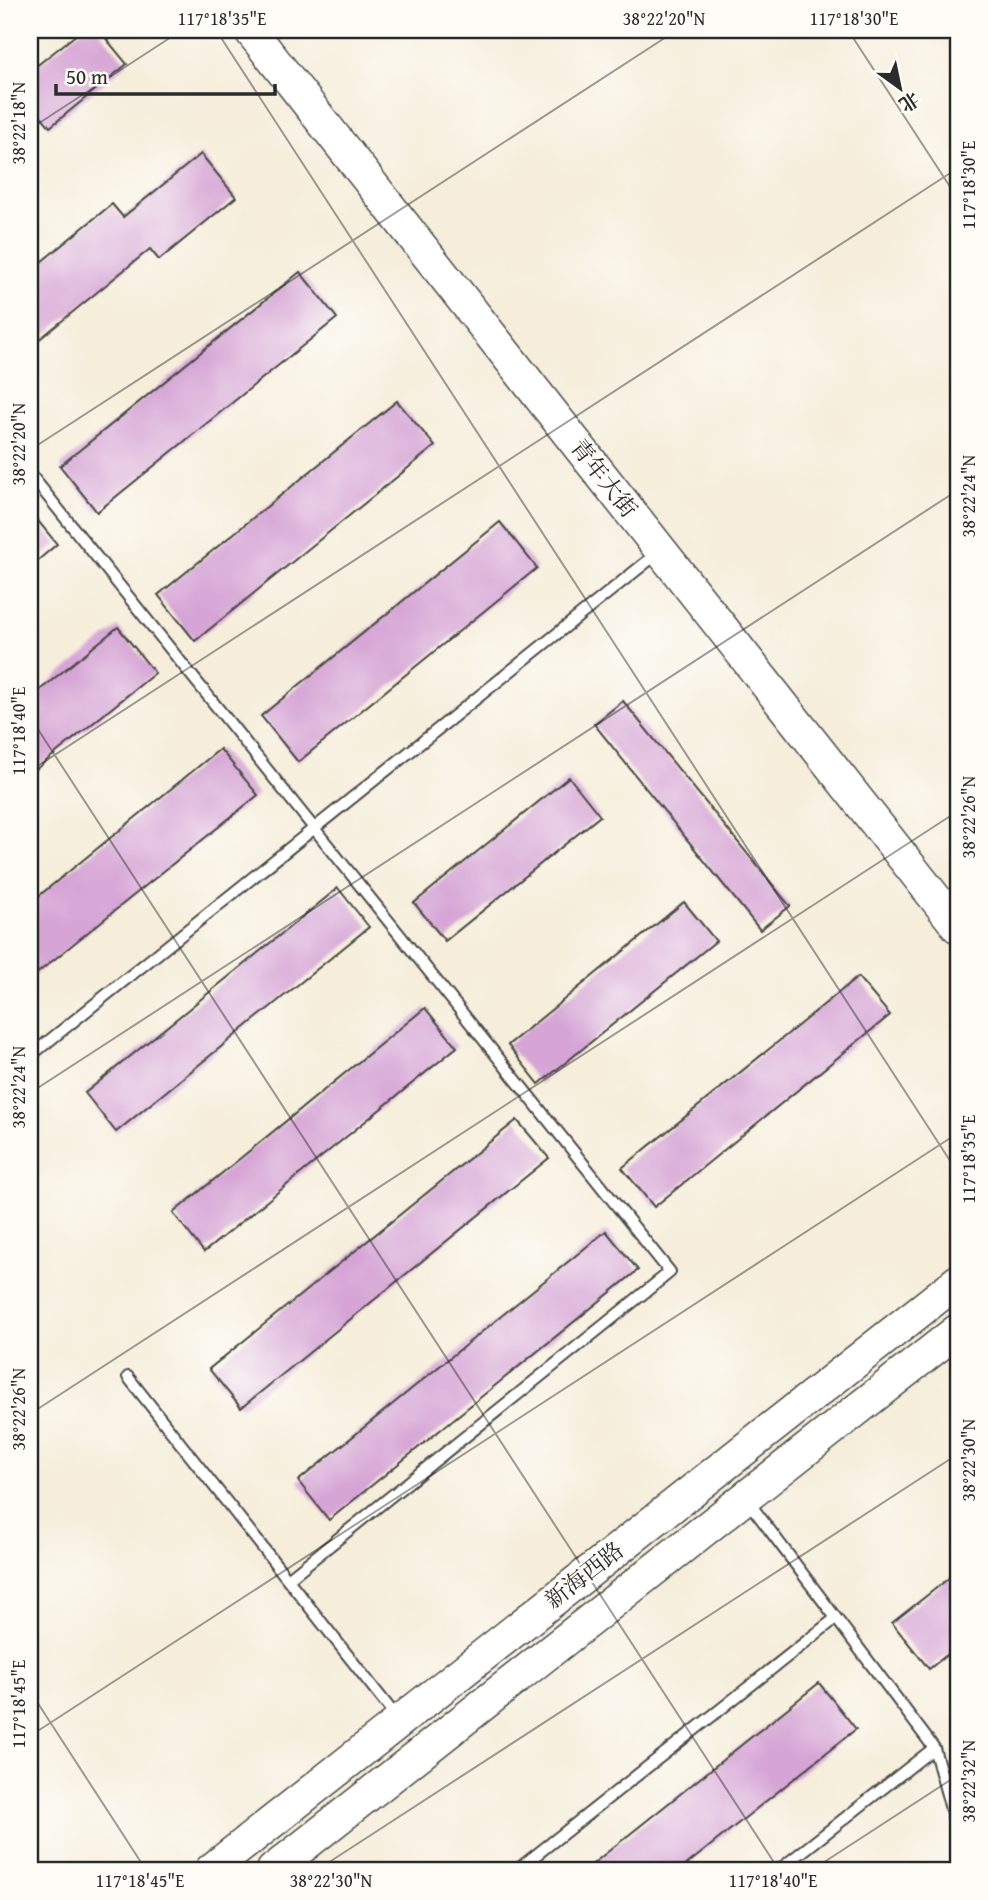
<svg xmlns="http://www.w3.org/2000/svg" width="988" height="1900" viewBox="0 0 988 1900" font-family="'Gentium Book Plus','Noto Serif SC',serif">
<style>
.building{fill:#d6a5d6}
.lines{fill:none;stroke-linecap:round;stroke-linejoin:round}
.lane-casing{stroke:#494845;stroke-width:14}
.secondary-casing{stroke:#494845;stroke-width:35}
.lane{stroke:#fff;stroke-width:10}
.secondary{stroke:#fff;stroke-width:32}
.ticks{fill:none;stroke:#2b2b2b;stroke-width:2;stroke-opacity:0.45}
.labels{text-anchor:middle;stroke-width:5;stroke-linejoin:round;paint-order:stroke}
.street-label{font-size:23px;fill:#2b2b2b;stroke:#fdfcf7}
.neatline{fill:none;stroke:#2b2b2b;stroke-width:2.5}
.ticks-label{font-size:18px;text-anchor:middle;fill:#2b2b2b}
</style>
<rect width="100%" height="100%" fill="#fdfcf7"/>
<filter id="ink" filterUnits="userSpaceOnUse"><feTurbulence type="fractalNoise" baseFrequency=".0143" numOctaves="2"/><feDisplacementMap in="SourceGraphic" scale="14" xChannelSelector="R" yChannelSelector="G"/><feConvolveMatrix kernelMatrix="1 2 1 2 8 2 1 2 1" color-interpolation-filters="sRGB"/></filter>
<filter id="wash" filterUnits="userSpaceOnUse"><feTurbulence type="fractalNoise" baseFrequency=".00686" numOctaves="4" result="noise"/><feDisplacementMap in="SourceGraphic" scale="28" xChannelSelector="R" yChannelSelector="G"/><feGaussianBlur stdDeviation="1.57" result="paint"/><feColorMatrix in="noise" values="0 0 0 0 0 0 0 0 0 0 0 0 0 0 0 0 0 1.4 0 .05"/><feComposite in="paint" operator="in"/></filter>
<g filter="url(#wash)">
<rect width="100%" height="100%" fill="#f6edda"/>
<g id="blocks">
<path class="building" d="M82,30H99L127,64L50,127L42,117L30,126V71Z
M201,154L236,197L159,260L150,249L30,347V271L112,204L123,217Z
M300,272L337,318L97,512L60,466Z
M397,401L435,446L195,641L158,595Z
M30,511L57,544L30,567Z
M500,522L537,568L298,762L261,716Z
M118,627L155,673L30,774V698Z
M623,701L790,906L760,930L594,724Z
M220,749L258,795L30,979V903Z
M569,777L600,816L445,941L414,903Z
M338,888L369,927L116,1132L85,1093Z
M684,902L716,941L539,1084L508,1045Z
M858,977L890,1015L654,1207L622,1168Z
M425,1008L457,1047L204,1252L173,1213Z
M517,1120L549,1158L241,1408L209,1369Z
M606,1231L638,1270L329,1520L298,1481Z
M958,1571V1646L929,1669L892,1623Z
M819,1683L856,1729L680,1870H585Z"/>
</g>
</g>
<g filter="url(#ink)">
<use href="#blocks" fill-opacity="0" stroke="#494845" stroke-width="2"/>
<g class="lines">
<defs>
<path id="lane" d="M30,474L670,1272L288,1579
M30,1056L659,552
M128,1377L398,1719
M747,1500L934,1748L958,1834
M517,1870L836,1618
M779,1870L934,1748"/>
<path id="secondary" d="M250,30L958,927
M211,1870L958,1281
M273,1870L958,1330"/>
</defs>
<use href="#lane" class="lane-casing"/>
<use href="#secondary" class="secondary-casing"/>
<use href="#lane" class="lane"/>
<use href="#secondary" class="secondary"/>
</g>
</g>
<path class="ticks" d="M216,30L958,1173M848,30L958,199M30,129L182,30M30,450L677,30M30,717L779,1870M30,771L958,168M30,1093L958,490M30,1414L958,811M30,1691L146,1870M30,1736L958,1133M317,1870L958,1454M812,1870L958,1775"/>
<g class="labels">
<g class="street-label">
<text transform="translate(604 478) rotate(52)" y="8">青年大街</text>
<text transform="translate(584 1575) rotate(-38)" y="8">新海西路</text>
</g>
</g>
<rect width="988" height="1900" fill="none" stroke="#fdfcf7" stroke-width="77"/>
<g transform="translate(900 88) rotate(147)" stroke="#fdfcf7" stroke-width="5" paint-order="stroke">
<path d="M0-5L12 26L0 18L-12 26Z" fill="#2b2b2b"/>
<text y="-10" font-size="19" font-weight="bold" text-anchor="middle" fill="#2b2b2b">北</text>
</g>
<path d="M56 84v10h219v-10" fill="none" stroke="#2b2b2b" stroke-width="3.5"/>
<text x="66" y="84" font-size="21" fill="#2b2b2b" stroke="#fdfcf7" stroke-width="5" paint-order="stroke">50 m</text>
<rect x="38" y="38" width="912" height="1824" class="neatline"/>
<g class="ticks-label">
<text x="222" y="25">117°18'35"E</text>
<text x="664" y="25">38°22'20"N</text>
<text x="854" y="25">117°18'30"E</text>
<text transform="translate(19 123) rotate(-90)" y="6">38°22'18"N</text>
<text transform="translate(969 185) rotate(-90)" y="6">117°18'30"E</text>
<text transform="translate(19 444) rotate(-90)" y="6">38°22'20"N</text>
<text transform="translate(969 496) rotate(-90)" y="6">38°22'24"N</text>
<text transform="translate(19 731) rotate(-90)" y="6">117°18'40"E</text>
<text transform="translate(969 817) rotate(-90)" y="6">38°22'26"N</text>
<text transform="translate(19 1087) rotate(-90)" y="6">38°22'24"N</text>
<text transform="translate(969 1159) rotate(-90)" y="6">117°18'35"E</text>
<text transform="translate(19 1409) rotate(-90)" y="6">38°22'26"N</text>
<text transform="translate(969 1460) rotate(-90)" y="6">38°22'30"N</text>
<text transform="translate(19 1704) rotate(-90)" y="6">117°18'45"E</text>
<text transform="translate(969 1781) rotate(-90)" y="6">38°22'32"N</text>
<text x="140" y="1887">117°18'45"E</text>
<text x="331" y="1887">38°22'30"N</text>
<text x="773" y="1887">117°18'40"E</text>
</g>
</svg>
